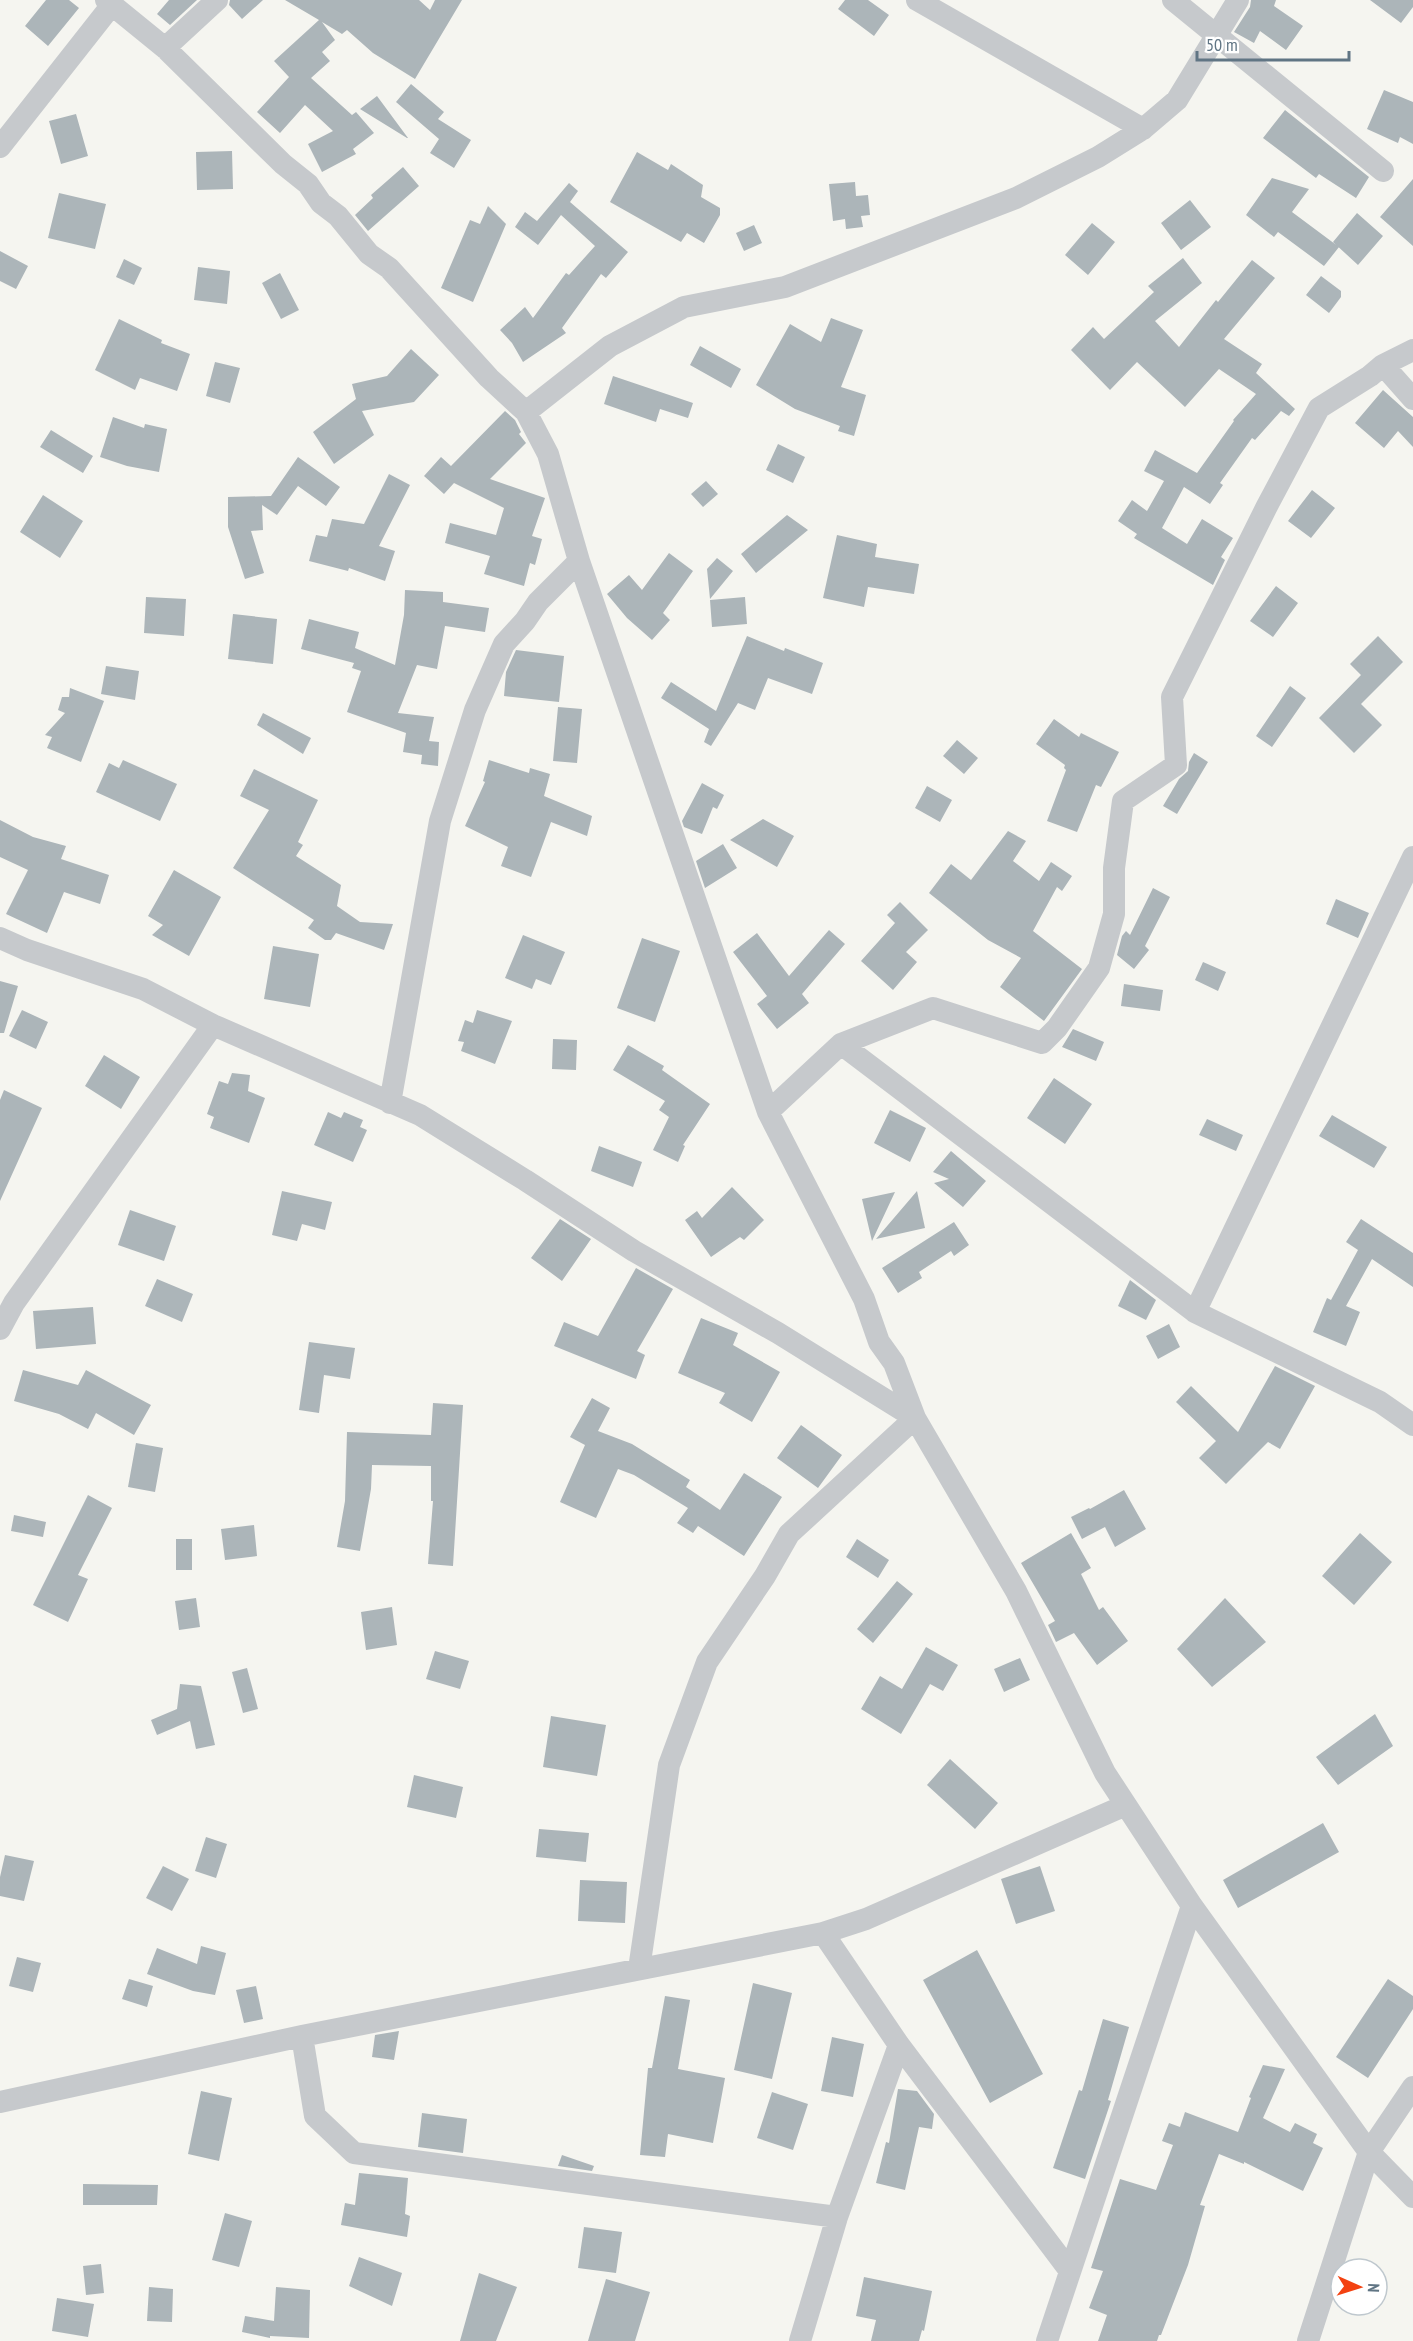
<svg xmlns="http://www.w3.org/2000/svg" width="1413" height="2341" viewBox="0 0 1413 2341" font-family="'PT Sans Narrow',sans-serif">
<style>
.building{fill:#acb5b9}
.lines{fill:none;stroke-linecap:round;stroke-linejoin:round}
.street{stroke:#c6c9cc;stroke-width:22}
</style>
<rect width="100%" height="100%" fill="#f5f5f0"/>
<path class="building" d="M46,0H69L79,8L48,46L25,26Z
M169,0H197L170,25L157,14Z
M230,0H263L242,19L229,5Z
M285,0H419L430,10L435,0H462L415,79L373,53L347,30L342,34L322,22L335,40L322,52L330,61L311,78L352,115L356,112L374,133L353,149L356,154L322,172L308,144L333,131L305,105L280,133L257,112L289,77L274,61L319,20Z
M845,0H868L889,15L874,36L838,9Z
M1251,0H1276L1274,6L1303,26L1286,50L1260,31L1254,43L1234,32L1250,7Z
M1370,0H1413V7L1401,23Z
M411,84L444,112L438,119L471,140L454,168L430,153L439,139L396,102Z
M1384,90L1413,102V144L1400,137L1398,143L1367,129Z
M377,96L408,138H407L360,109Z
M1285,110L1369,177L1356,198L1319,174L1316,178L1263,138Z
M76,114L88,156L61,164L49,121Z
M232,151L233,189L197,190L196,152Z
M637,152L668,170L671,164L703,185L701,197L720,208V215L704,243L687,233L681,242L610,202Z
M403,167L419,186L368,231L355,215L373,198L371,195Z
M1272,178L1309,189L1292,212L1339,247L1324,266L1278,232L1274,237L1246,215Z
M1413,179V246L1380,217Z
M855,182L856,196L868,195L870,215L861,216L863,227L846,229L845,219L833,221L829,184Z
M569,183L578,191L570,202L628,252L606,278L601,274L562,328L566,333L523,362L512,343L500,330L525,307L533,318L566,273L569,275L595,246L561,215L538,245L515,227L525,212L537,221Z
M59,193L106,204L95,249L48,238Z
M1190,200L1211,227L1181,250L1161,223Z
M488,206L506,224L473,302L441,288L470,220L480,224Z
M1357,213L1383,236L1358,265L1333,242Z
M1092,223L1115,242L1088,275L1065,255Z
M754,225L762,243L744,251L736,233Z
M0,251L28,266L16,289L0,281Z
M1183,258L1202,283L1155,321L1179,347L1216,300L1218,302L1252,260L1275,278L1224,339L1262,364L1256,373L1295,409L1289,416L1281,411L1255,440L1252,438L1220,483L1223,485L1210,504L1184,487L1162,528L1187,544L1202,519L1233,538L1221,557L1225,560L1213,585L1134,538L1137,534L1118,521L1132,500L1147,511L1164,481L1144,471L1155,450L1197,473L1234,421L1233,420L1256,394L1219,369L1185,407L1137,362L1110,390L1071,350L1093,327L1104,339L1154,292L1148,286Z
M124,259L142,268L134,285L116,277Z
M198,267L230,271L227,304L194,300Z
M280,273L299,310L281,319L262,283Z
M1321,276L1341,291V297L1329,313L1306,295Z
M831,318L863,330L841,387L866,395L854,436L838,431L840,426L795,409L756,385L790,324L821,342Z
M119,319L162,340L161,343L190,354L177,391L140,378L135,390L95,370Z
M700,346L741,369L731,388L690,365Z
M411,349L439,375L414,402L362,411L374,435L334,464L313,432L356,399L352,384L387,376Z
M215,362L240,368L230,403L206,396Z
M613,376L693,403L688,418L660,409L656,422L604,404Z
M1383,390L1413,417V447L1398,431L1384,448L1355,423Z
M505,411L515,420L521,432L519,434L526,443L490,479L545,498L532,536L542,539L535,565L530,563L524,586L484,574L490,556L445,543L450,523L496,535L504,508L454,483L444,494L424,476L441,457L451,466Z
M113,417L144,428L145,424L167,429L159,472L127,466L100,457Z
M51,430L93,456L83,473L40,447Z
M778,444L805,457L793,483L766,470Z
M298,457L340,487L326,506L298,486L277,515L262,505L263,530L251,531L264,573L245,579L228,527V497L271,496Z
M389,474L410,485L379,546L395,551L385,581L349,568L348,571L309,561L316,535L327,537L332,519L364,524Z
M706,481L718,494L703,507L691,494Z
M1312,490L1335,508L1311,538L1288,521Z
M43,495L83,521L60,558L20,532Z
M787,515L808,530L756,573L741,554Z
M837,535L877,544L875,557L919,564L914,594L868,587L864,607L823,598Z
M669,553L693,571L663,613L670,620L652,640L627,618L607,594L629,575L642,590Z
M717,558L733,571L710,599L707,569Z
M1276,586L1298,603L1273,637L1250,621Z
M405,590L443,592V602L489,608L485,632L445,626L437,669L417,665L398,713L434,717L429,741L439,742L438,766L421,764L422,755L403,752L406,733L347,712L361,671L352,668L354,663L301,649L309,619L359,632L355,648L395,665L404,615Z
M146,597L186,599L184,636L144,633Z
M745,597L747,624L712,627L710,600Z
M233,614L277,619L273,664L228,659Z
M747,636L784,651L785,648L823,663L812,694L768,678L755,710L738,703L711,746L704,742L709,729L661,698L671,682L716,711Z
M1378,636L1403,662L1361,704L1382,725L1354,753L1319,718L1361,675L1350,664Z
M516,650L564,656L559,702L504,696L506,672Z
M106,666L139,671L135,700L101,694Z
M1290,686L1306,698L1272,747L1256,736Z
M70,688L104,701L81,762L47,748L52,737L45,735L65,713L58,710L62,697H69Z
M558,707L582,709L577,763L553,761Z
M263,713L311,738L303,754L257,725Z
M1054,719L1079,737L1081,733L1119,752L1101,787L1096,785L1077,832L1047,821L1066,770L1064,768L1065,765L1036,744Z
M957,740L978,758L964,774L943,756Z
M1194,753L1208,762L1177,814L1163,806L1179,779L1188,771L1189,762Z
M123,760L177,784L160,821L96,792L109,763L119,768Z
M489,760L529,773L530,768L550,774L544,796L592,816L587,836L551,822L531,877L501,866L508,847L465,826L485,782L483,781Z
M254,769L318,800L298,842L303,845L296,856L341,885L337,906L360,922L393,924L384,950L336,933L331,940H325L308,928L314,920L233,868L269,810L240,796Z
M702,783L724,795L717,809L713,807L702,834L684,827L682,821Z
M927,786L952,800L940,822L915,808Z
M763,819L794,836L777,867L730,840Z
M0,820L33,837L66,846L61,859L109,875L100,904L64,892L47,933L6,914L28,870L0,857Z
M1008,831L1026,841L1013,861L1039,881L1051,862L1072,876L1062,891L1057,887L1033,931L1082,969L1044,1021L1000,987L1021,958L988,940L929,893L951,864L971,880Z
M723,844L737,868L705,888L696,861Z
M174,870L221,897L189,956L152,935L163,925L148,916Z
M1153,888L1170,897L1145,946L1149,950L1134,969L1117,955L1122,936L1126,931L1130,935Z
M1336,899L1369,913L1358,938L1326,924Z
M900,902L928,930L906,952L917,962L893,990L861,961L895,923L887,915Z
M829,930L845,944L802,994L809,1003L777,1029L757,1004L767,996L733,952L757,933L789,976Z
M523,935L565,952L551,985L536,979L532,989L505,978Z
M642,938L680,951L655,1022L617,1008Z
M273,946L319,954L310,1007L264,999Z
M1203,962L1226,972L1218,991L1195,980Z
M0,981L18,986L4,1033H0Z
M1124,984L1163,990L1160,1011L1121,1006Z
M22,1010L48,1022L36,1049L9,1036Z
M477,1010L512,1021L495,1064L461,1051L464,1042L458,1041L465,1020L473,1023Z
M1073,1029L1104,1042L1096,1061L1062,1047Z
M553,1039L577,1040L576,1070L552,1069Z
M628,1045L664,1066L662,1070L710,1104L683,1145L685,1146L678,1162L653,1150L669,1117L659,1110L665,1101L613,1070Z
M104,1055L140,1077L121,1109L85,1086Z
M232,1073L250,1075L248,1091L265,1098L249,1143L210,1128L214,1117L207,1114L219,1081L228,1084Z
M1054,1078L1092,1104L1065,1144L1027,1118Z
M4,1090L42,1108L0,1201V1100Z
M890,1110L926,1128L910,1162L874,1143Z
M328,1112L341,1118L344,1112L363,1120L360,1127L367,1130L353,1162L314,1145Z
M1332,1115L1387,1147L1374,1168L1319,1136Z
M1207,1119L1243,1135L1236,1151L1199,1135Z
M599,1146L642,1162L633,1187L591,1171Z
M951,1151L986,1181L963,1207L934,1183L949,1179L933,1172Z
M732,1187L764,1220L744,1240L740,1237L711,1257L685,1220L697,1211L702,1218Z
M282,1191L332,1202L325,1230L302,1224L297,1241L272,1235Z
M917,1191L925,1228L876,1239Z
M895,1192L872,1241L862,1199Z
M130,1210L176,1226L164,1261L118,1245Z
M560,1219L591,1239L562,1281L531,1258Z
M1361,1219L1413,1253V1287L1372,1259L1346,1306L1360,1312L1346,1346L1313,1332L1327,1298L1331,1300L1358,1250L1346,1242Z
M954,1222L969,1245L954,1256L951,1251L919,1272L922,1278L898,1293L882,1268Z
M636,1268L673,1289L637,1351L645,1355L636,1379L554,1346L564,1322L598,1336Z
M157,1279L193,1294L182,1322L145,1306Z
M1130,1280L1156,1300L1146,1320L1118,1306Z
M93,1307L96,1344L36,1349L33,1311Z
M701,1318L738,1333L733,1345L780,1372L752,1422L719,1403L725,1393L678,1373Z
M1169,1324L1180,1347L1158,1359L1146,1336Z
M309,1342L355,1348L350,1379L324,1375L319,1413L299,1410Z
M1275,1366L1315,1386L1280,1449L1268,1442L1226,1484L1199,1458L1216,1441L1176,1402L1191,1386L1238,1432Z
M23,1370L78,1385L86,1370L151,1405L134,1435L96,1413L88,1429L59,1414L14,1401Z
M592,1398L610,1408L598,1431L632,1444L690,1480L686,1487L720,1510L744,1473L782,1497L744,1556L698,1526L693,1533L677,1523L688,1508L634,1475L618,1469L596,1518L560,1502L585,1445L570,1437Z
M433,1403L463,1405L453,1566L428,1564L433,1501H431V1466L372,1465L371,1489L360,1551L337,1547L345,1501L347,1432L431,1435Z
M801,1425L842,1455L818,1488L777,1458Z
M136,1443L163,1448L155,1492L128,1487Z
M1124,1490L1146,1529L1115,1547L1105,1527L1082,1539L1071,1517L1089,1508L1090,1509Z
M88,1495L112,1508L78,1575L88,1579L68,1622L33,1605Z
M14,1515L46,1522L43,1537L11,1531Z
M254,1525L257,1556L225,1560L221,1529Z
M1071,1533L1091,1568L1081,1574L1099,1610L1103,1607L1128,1641L1097,1665L1074,1633L1056,1642L1048,1625L1055,1621L1021,1563Z
M1360,1533L1392,1562L1354,1605L1322,1576Z
M176,1539H192V1570H176Z
M857,1539L889,1560L878,1578L846,1557Z
M897,1581L913,1594L873,1643L857,1629Z
M196,1598L200,1627L179,1630L175,1601Z
M1225,1598L1266,1642L1212,1687L1177,1649Z
M392,1607L397,1645L366,1650L361,1612Z
M926,1647L958,1665L943,1691L930,1684L901,1734L861,1709L880,1676L902,1689Z
M435,1651L469,1661L460,1689L426,1679Z
M1020,1658L1030,1680L1004,1692L994,1669Z
M247,1668L258,1709L243,1713L232,1672Z
M180,1684L201,1686L215,1745L196,1749L190,1721L157,1735L151,1720L177,1709Z
M1375,1714L1393,1746L1338,1785L1316,1757Z
M551,1716L606,1725L597,1776L543,1767Z
M950,1759L998,1803L975,1829L927,1785Z
M414,1775L463,1787L456,1818L407,1807Z
M1323,1823L1339,1852L1238,1908L1223,1880Z
M539,1829L589,1833L586,1862L536,1857Z
M206,1837L227,1844L216,1878L195,1871Z
M5,1855L34,1861L24,1901L0,1896V1877Z
M163,1866L189,1879L172,1911L146,1898Z
M1040,1866L1055,1911L1016,1924L1001,1879Z
M580,1880L627,1882L625,1923L578,1921Z
M201,1946L226,1953L215,1995L193,1991L147,1974L157,1948L197,1964Z
M977,1950L1043,2074L990,2103L923,1980Z
M17,1957L41,1963L33,1992L9,1986Z
M129,1979L153,1986L147,2007L122,1999Z
M1388,1979L1413,1996V2009L1368,2078L1336,2057Z
M753,1983L792,1993L772,2079L734,2070Z
M256,1986L263,2019L244,2023L236,1990Z
M665,1996L690,2000L678,2069L725,2078L713,2143L668,2134L665,2157L640,2155L648,2068H652Z
M1103,2019L1129,2027L1108,2100L1111,2101L1085,2179L1053,2168L1079,2090L1082,2091Z
M399,2031L394,2060L372,2057L375,2035Z
M832,2037L864,2044L853,2097L821,2091Z
M1263,2065L1285,2069L1263,2118L1290,2132L1295,2123L1317,2134L1313,2143L1323,2148L1303,2191L1244,2162V2164L1219,2154L1200,2205L1205,2206L1188,2265L1161,2335H1159L1157,2341H1098L1107,2315L1089,2308L1103,2271L1091,2268L1120,2179L1156,2190L1173,2145L1162,2141L1169,2123L1180,2127L1185,2112L1238,2132L1251,2098L1249,2097Z
M898,2089L917,2091L934,2114L932,2129L919,2127L905,2190L876,2183L886,2142L889,2143Z
M201,2091L232,2098L219,2161L188,2154Z
M772,2092L808,2104L793,2150L757,2138Z
M422,2113L467,2119L463,2153L418,2147Z
M562,2155L594,2166L592,2171L558,2166Z
M359,2173L408,2178L405,2214L410,2216L407,2237L341,2225L345,2203L355,2205Z
M83,2184L158,2185L157,2205H83Z
M225,2213L252,2221L239,2267L212,2260Z
M584,2227L622,2232L616,2273L578,2268Z
M359,2257L402,2273L392,2306L349,2286Z
M101,2264L104,2293L86,2295L83,2266Z
M479,2273L517,2287L496,2341H460Z
M864,2277L932,2291L924,2331L922,2330L919,2341H871L876,2320L856,2316Z
M606,2279L650,2292L635,2341H588Z
M149,2287L173,2289L172,2322L147,2321Z
M276,2287L310,2290L309,2338L270,2336V2338L242,2332L245,2316L274,2321Z
M57,2298L94,2304L88,2337L52,2331Z"/>
<g class="lines">
<path class="street" d="M106,0L165,48L283,164L308,184L321,203L338,216L369,254L389,268L489,378L526,412L548,454L579,561L768,1112L864,1299L879,1342L894,1363L915,1418L1016,1591L1105,1773L1192,1906L1369,2152L1413,2197
M917,0L1143,129
M1173,0L1383,171
M165,48L217,0
M0,147L111,6
M1383,365L1413,399
M526,412L610,346L684,307L785,287L1016,198L1098,157L1143,129L1177,100L1238,0
M0,938L27,950L143,989L213,1025L420,1115L525,1180L634,1251L778,1333L915,1418L789,1534L765,1576L707,1662L669,1765L639,1969
M841,1044L1195,1312L1380,1402L1413,1425
M390,1103L440,821L475,710L504,644L525,621L538,602L579,561
M768,1112L841,1044L933,1008L1042,1043L1057,1028L1099,968L1114,914V868L1123,801L1176,765L1172,697L1266,508L1319,408L1370,376L1383,365L1413,350
M1195,1312L1413,857
M0,1329L14,1303L213,1025
M823,1933L899,2045L1070,2271
M302,2036L315,2116L354,2153L837,2217
M0,2102L302,2036L823,1933L866,1919L1126,1805
M800,2341L837,2217L899,2045
M1047,2341L1192,1906
M1308,2341L1369,2152L1413,2087"/>
</g>
<g transform="translate(1359 2287) rotate(93)"><circle r="28" fill="#ffffff" stroke="#bfc8ce" stroke-width="1.5"/>
<path d="M0-4.5L10 22L0 15L-10 22Z" fill="#f34211"/>
<text y="-9" font-size="16" font-weight="bold" text-anchor="middle" fill="#607584">N</text>
</g>
<path d="M1197 51v9h152v-9" fill="none" stroke="#607584" stroke-width="3"/>
<text x="1206" y="51" font-size="18" fill="#607584" stroke="#ffffff" stroke-width="4.5" paint-order="stroke">50 m</text>
</svg>
